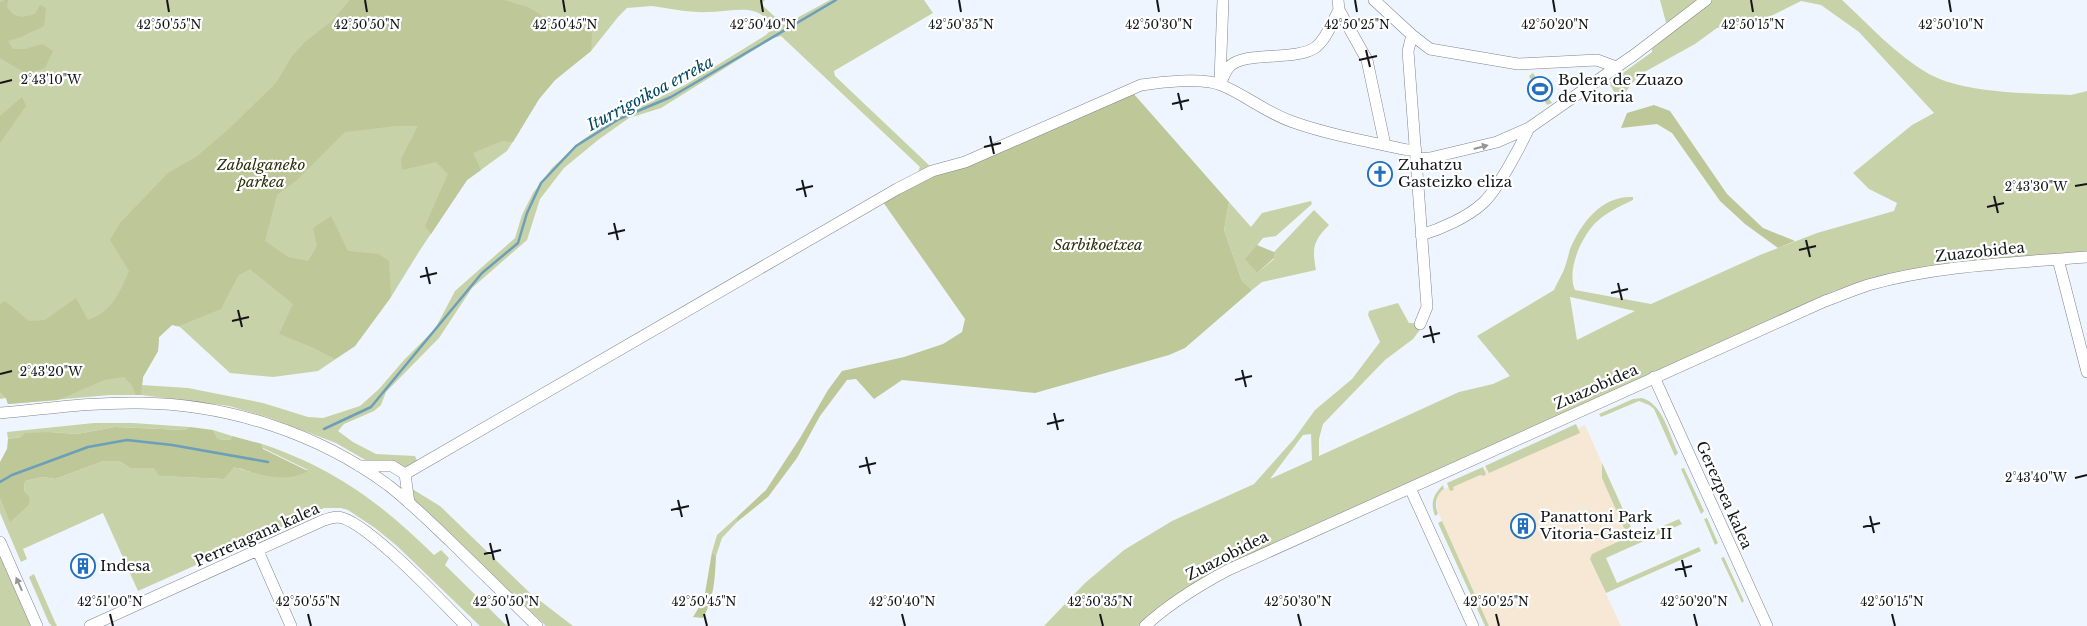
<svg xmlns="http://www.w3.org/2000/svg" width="2087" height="626" viewBox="0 0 2087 626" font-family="'Libre Baskerville',serif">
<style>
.commercial{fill:#f6e8d5}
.green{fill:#c8d2a8;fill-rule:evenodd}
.forest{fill:#bdc797}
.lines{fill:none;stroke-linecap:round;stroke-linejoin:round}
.stream{stroke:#6c9fb9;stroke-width:2.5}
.minor-casing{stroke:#7f858d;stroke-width:12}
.minor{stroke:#fff;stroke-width:11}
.oneway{fill:#959697}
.ticks{fill:none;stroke:#131518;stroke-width:2}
.labels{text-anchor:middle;stroke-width:4.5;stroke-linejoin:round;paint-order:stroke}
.poi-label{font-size:15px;fill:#131518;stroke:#fff;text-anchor:start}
.park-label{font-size:15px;font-style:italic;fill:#2b310b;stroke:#fff}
.street-label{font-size:15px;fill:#131518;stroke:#fff}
.water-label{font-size:16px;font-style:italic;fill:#004862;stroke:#fff}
.ticks-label{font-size:12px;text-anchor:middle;fill:#131518;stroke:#fff;stroke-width:4.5;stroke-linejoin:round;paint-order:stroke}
</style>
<rect width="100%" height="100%" fill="#eff5fe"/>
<path class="commercial" d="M1585,425L1636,539L1590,559L1621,626H1489L1437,510V497L1441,492L1451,485Z"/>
<path class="green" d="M0,0H765L761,4L784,25L830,0H924L933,13L834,71L835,76L931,167L918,172L920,167L781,36L773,38L661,108L629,118L598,140L564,168L540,199L527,240L472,288L439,338L386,392L381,405L374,411L344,424L338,431L353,442L376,454L415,456L418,463L413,469L367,461L336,443L270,418L229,406L141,395H110L8,404L6,398L0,399ZM652,6C671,9 691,13 710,12C734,12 759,1 773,28L766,35L685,85L607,123L581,141L552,168L533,193L522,215L515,238L455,291L435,329L404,360L379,389L360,406L323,418L308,417L263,403L188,388L142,385L143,377L158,351L159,337L172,325L180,327L230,373L273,377L318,371L355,346L391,297L420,250L467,180L507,151L539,99L555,80L591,51L618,17L627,8Z
M1660,0H1698L1667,26Z
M1712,0H1842C1870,26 1896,55 1929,74C1966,94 2029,93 2071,95L2087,91V252L1875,279L1834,291L1228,564L1161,605L1138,626H1044L1085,583L1124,550L1172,521L1254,484L1294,439L1315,410L1352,379L1380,342L1368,315L1369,311L1398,303L1409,323H1425L1413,339L1385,360L1323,424L1319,439V456L1459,392L1493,384L1510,376L1477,336L1554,290C1557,283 1560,278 1563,272C1566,265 1568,257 1570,249C1581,223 1602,195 1633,197V200C1618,207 1601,215 1591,228C1579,243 1567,272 1575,290L1651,304L1760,255L1817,233L1894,211L1897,203L1869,189L1853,173L1912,125L1934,113L1859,32L1821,5L1801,1L1755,24L1717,28L1695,44L1639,75L1619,100L1609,83L1652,52V49ZM1570,297L1635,311L1577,340ZM1311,434L1312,460L1270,479L1303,435Z
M1533,73L1552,103L1547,105L1529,76Z
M1311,201L1312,204L1276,236L1263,238L1246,259L1257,273L1274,259V252L1314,210L1329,225C1313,241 1312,248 1316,270L1262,282L1252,290L1242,281L1224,230L1229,202L1251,227L1262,213Z
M1642,398C1663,404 1669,434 1678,453L1675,456L1654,409L1649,405L1639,401L1601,417L1599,414L1633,399Z
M94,423H133L190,427L184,430L115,427L77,434L50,432L8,439L7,432Z
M1576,424L1580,433L1489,473L1485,466Z
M213,430L232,436L230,440L218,439Z
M262,444C334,468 381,503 434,555L441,550L449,558L445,565L507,626H480L396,545L375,528L348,510L341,508H324L138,591L103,513L23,549L27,559L21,562L0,513V499L10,521L28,506L24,491L25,481L42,477L55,479L104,461H119L130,468H153L161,476L224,479L232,468H238L250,472L308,470L263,448Z
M1602,463L1636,538L1679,519L1682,524L1606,558L1617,583L1699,547L1701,551L1606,593L1590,559L1592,554L1628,537L1602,478Z
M1483,467L1486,474L1484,476L1480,475L1453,487L1454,490L1450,491L1447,483Z
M1684,468L1704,511L1701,514L1681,469Z
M1443,485L1444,489C1436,495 1434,504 1438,514L1435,516C1430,503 1433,495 1443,485Z
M409,487L440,506L530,593L573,626H546L414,499Z
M737,517V522L722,538L716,556L712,552L717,535Z
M1707,518L1718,543L1715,545L1704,519Z
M1442,521L1489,626H1485L1438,523Z
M0,553L32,626H0Z
M1724,557L1744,601L1742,603L1721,558Z
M34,574L55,622L57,626H52L49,623L29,577Z"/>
<path class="forest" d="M5,0H8L7,7C15,19 22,18 35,14L40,5L46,8L44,26L21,37L8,41L13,49H25L43,44L53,51L45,68L27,74L0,58V2Z
M350,0H504L528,7L554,23H578L592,32L591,51L555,80L539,99L513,142L502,141L473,153L481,170L467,180L431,234L425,226L448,174L436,162L402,170L401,159L418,126H396L345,132L297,180L277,195L265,241L288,257L308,261L317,246L313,228L331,216L348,251L379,254L389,261L391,297L355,346L335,359L314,348L279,334L293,304L250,269L238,276L221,309L179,326L172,325L159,337L158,351L143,377L141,395H136L131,384L124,377L104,380L58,400L8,404L6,398L0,392V304L5,301L29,321L45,320L76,298L88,320C112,312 120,292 129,271L110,240L120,223L168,173L196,157L230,128L276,83L292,56L305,42L332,21Z
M1133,93L1229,202L1224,230L1242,281L1252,290L1185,348L1169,355L1035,393L902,380L874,399L856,379L847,380L820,416L797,458L768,497L737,522V517L766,490L800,438L828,390L842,371L904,357L943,344L962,332L965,319L883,202L928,177Z
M22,97L26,106L0,143V116Z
M1654,105L1670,111L1727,194L1763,228L1795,241L1778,248L1745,224L1720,201L1672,133L1657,124L1621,128L1627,113Z
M1257,245L1274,252V258L1257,273L1245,259Z
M115,427L184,430L190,427L213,430L218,439L230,440L232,436L262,444L263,449L308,471C289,481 272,478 251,472C245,471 240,467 233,468L224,479L160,476L153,468H130L119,461H104L55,479L42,477L25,481L24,491L30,498L28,506L10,522L0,499V462L7,449L8,439L21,437L25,433L50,432L77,434Z
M712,552L716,556C715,578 714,599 703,618L693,617L704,599Z"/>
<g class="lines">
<path class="stream" d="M324,429L371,407L482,273L518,243L527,213L541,183L576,146L619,119L671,97L836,0
M0,482L12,475L88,447L127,440L172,445L268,462"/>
<defs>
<path id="minor" d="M1338,0L1339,10L1367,60L1385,145
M1374,0L1412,35L1430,49L1518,64L1597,60L1616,67
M1412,35L1408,51L1427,307L1420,324
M1220,80L1223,0
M1220,84C1223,79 1225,71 1229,67C1244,50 1296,62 1316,47C1327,38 1332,22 1339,10
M1416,159L1430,158L1497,142L1529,128L1634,55L1706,0
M1421,235C1441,229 1468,217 1483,203C1498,189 1520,147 1529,128
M2058,259L2087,372
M1654,377L1767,626
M0,413C46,409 93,402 140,403C228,404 317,433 388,485C410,502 430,522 450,541C479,569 508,598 537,626
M359,466H392L405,474L409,503
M405,474L897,189L932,171L965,162L1141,85C1160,82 1204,77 1221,85C1246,95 1266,113 1293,122C1330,135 1370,142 1408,150H1416
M1410,488L1473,626
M0,542L37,626
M258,551L291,626
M90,626L324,520C328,519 334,517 338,517C365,519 444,604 466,626
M1145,626C1170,603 1198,586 1228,570L1825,301C1839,296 1853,290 1868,285C1938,265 2014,263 2087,257"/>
</defs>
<use href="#minor" class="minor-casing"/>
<use href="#minor" class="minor"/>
</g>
<defs><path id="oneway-solid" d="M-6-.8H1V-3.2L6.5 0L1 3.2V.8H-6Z" transform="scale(1.25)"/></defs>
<g class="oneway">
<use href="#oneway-solid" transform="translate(1481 147) rotate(-15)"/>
<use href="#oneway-solid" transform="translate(19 584) rotate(-114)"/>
</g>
<path class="ticks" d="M167,0L169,12M365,0L367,12M563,0L565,12M761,0L763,12M959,0L961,12M1157,0L1159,12M1355,0L1357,12M1553,0L1555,12M1751,0L1753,12M1949,0L1951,12M1366,50L1370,67M1359,60L1377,56M0,83L12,80M1178,93L1182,110M1172,104L1189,100M990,136L994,154M984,147L1001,143M802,180L806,197M2075,186L2087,184M796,190L813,186M1994,196L1998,213M1987,207L2004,203M614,223L618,240M608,234L625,230M1806,240L1810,257M1799,250L1816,246M426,267L430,284M420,277L437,273M1618,283L1622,300M1611,293L1628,289M238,310L242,327M232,321L249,317M1430,326L1434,343M1423,337L1440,333M1242,370L1246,387M0,374L12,371M1235,380L1252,376M1054,413L1058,430M1047,424L1064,420M866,457L870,474M859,467L876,463M2075,478L2087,475M678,500L682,517M671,510L689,506M1870,516L1874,533M1863,527L1880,523M490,543L494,560M484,554L501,550M1682,560L1686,577M1675,570L1692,566M110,614L113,626M308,614L311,626M506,614L509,626M704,614L707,626M902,614L905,626M1100,614L1103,626M1298,614L1301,626M1496,614L1499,626M1694,614L1697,626M1892,614L1895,626"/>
<defs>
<symbol id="stadium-ring" viewBox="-11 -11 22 22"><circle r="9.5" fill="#fff" stroke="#216fbe" stroke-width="1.5"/><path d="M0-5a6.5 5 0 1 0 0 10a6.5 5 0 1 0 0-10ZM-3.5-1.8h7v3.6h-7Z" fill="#216fbe"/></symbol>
<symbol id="church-ring" viewBox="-11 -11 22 22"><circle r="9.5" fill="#fff" stroke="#216fbe" stroke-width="1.5"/><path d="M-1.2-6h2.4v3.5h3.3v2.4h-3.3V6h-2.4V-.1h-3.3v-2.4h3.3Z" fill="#216fbe"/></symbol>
<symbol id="building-ring" viewBox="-11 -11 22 22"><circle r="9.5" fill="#fff" stroke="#216fbe" stroke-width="1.5"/><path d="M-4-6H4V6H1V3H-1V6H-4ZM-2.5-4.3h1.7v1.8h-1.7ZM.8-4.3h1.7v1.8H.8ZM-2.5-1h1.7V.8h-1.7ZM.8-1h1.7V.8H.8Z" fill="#216fbe"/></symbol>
</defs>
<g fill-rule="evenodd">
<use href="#stadium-ring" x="1526" y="75" width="28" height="28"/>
<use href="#church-ring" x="1366" y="160" width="28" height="28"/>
<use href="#building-ring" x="1509" y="512" width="28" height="28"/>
<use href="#building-ring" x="69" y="552" width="28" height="28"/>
</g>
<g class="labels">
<g class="poi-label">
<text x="1558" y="85">Bolera de Zuazo<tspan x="1558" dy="17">de Vitoria</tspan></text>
<text x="1398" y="170">Zuhatzu<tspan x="1398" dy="17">Gasteizko eliza</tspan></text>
<text x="1540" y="522">Panattoni Park<tspan x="1540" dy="17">Vitoria-Gasteiz II</tspan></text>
<text x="100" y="571">Indesa</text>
</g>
<g class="park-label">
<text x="261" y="170">Zabalganeko<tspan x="261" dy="17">parkea</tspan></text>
<text x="1098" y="250">Sarbikoetxea</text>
</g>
<g class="street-label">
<text transform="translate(1980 252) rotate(-6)" y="5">Zuazobidea</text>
<text transform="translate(1596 387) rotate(-24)" y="5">Zuazobidea</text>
<text transform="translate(1724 495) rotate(66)" y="5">Gerezpea kalea</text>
<text transform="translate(257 535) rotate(-24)" y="5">Perretagana kalea</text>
<text transform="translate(1227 556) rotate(-27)" y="5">Zuazobidea</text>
</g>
<g class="water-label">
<text transform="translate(650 93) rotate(-28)" y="6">Iturrigoikoa erreka</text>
</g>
</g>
<g class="ticks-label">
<text x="169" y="29">42°50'55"N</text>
<text x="367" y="29">42°50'50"N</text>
<text x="565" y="29">42°50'45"N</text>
<text x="763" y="29">42°50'40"N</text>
<text x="961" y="29">42°50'35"N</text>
<text x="1159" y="29">42°50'30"N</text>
<text x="1555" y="29">42°50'20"N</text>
<text x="1951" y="29">42°50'10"N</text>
<text x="1357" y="29">42°50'25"N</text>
<text x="1753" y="29">42°50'15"N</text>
<text x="51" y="84">2°43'10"W</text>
<text x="2036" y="191">2°43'30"W</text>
<text x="51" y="376">2°43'20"W</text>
<text x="2036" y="482">2°43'40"W</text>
<text x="110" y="606">42°51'00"N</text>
<text x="308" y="606">42°50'55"N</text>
<text x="506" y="606">42°50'50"N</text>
<text x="704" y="606">42°50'45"N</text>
<text x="902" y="606">42°50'40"N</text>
<text x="1100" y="606">42°50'35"N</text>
<text x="1298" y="606">42°50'30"N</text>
<text x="1496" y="606">42°50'25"N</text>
<text x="1694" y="606">42°50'20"N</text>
<text x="1892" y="606">42°50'15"N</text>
</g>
</svg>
